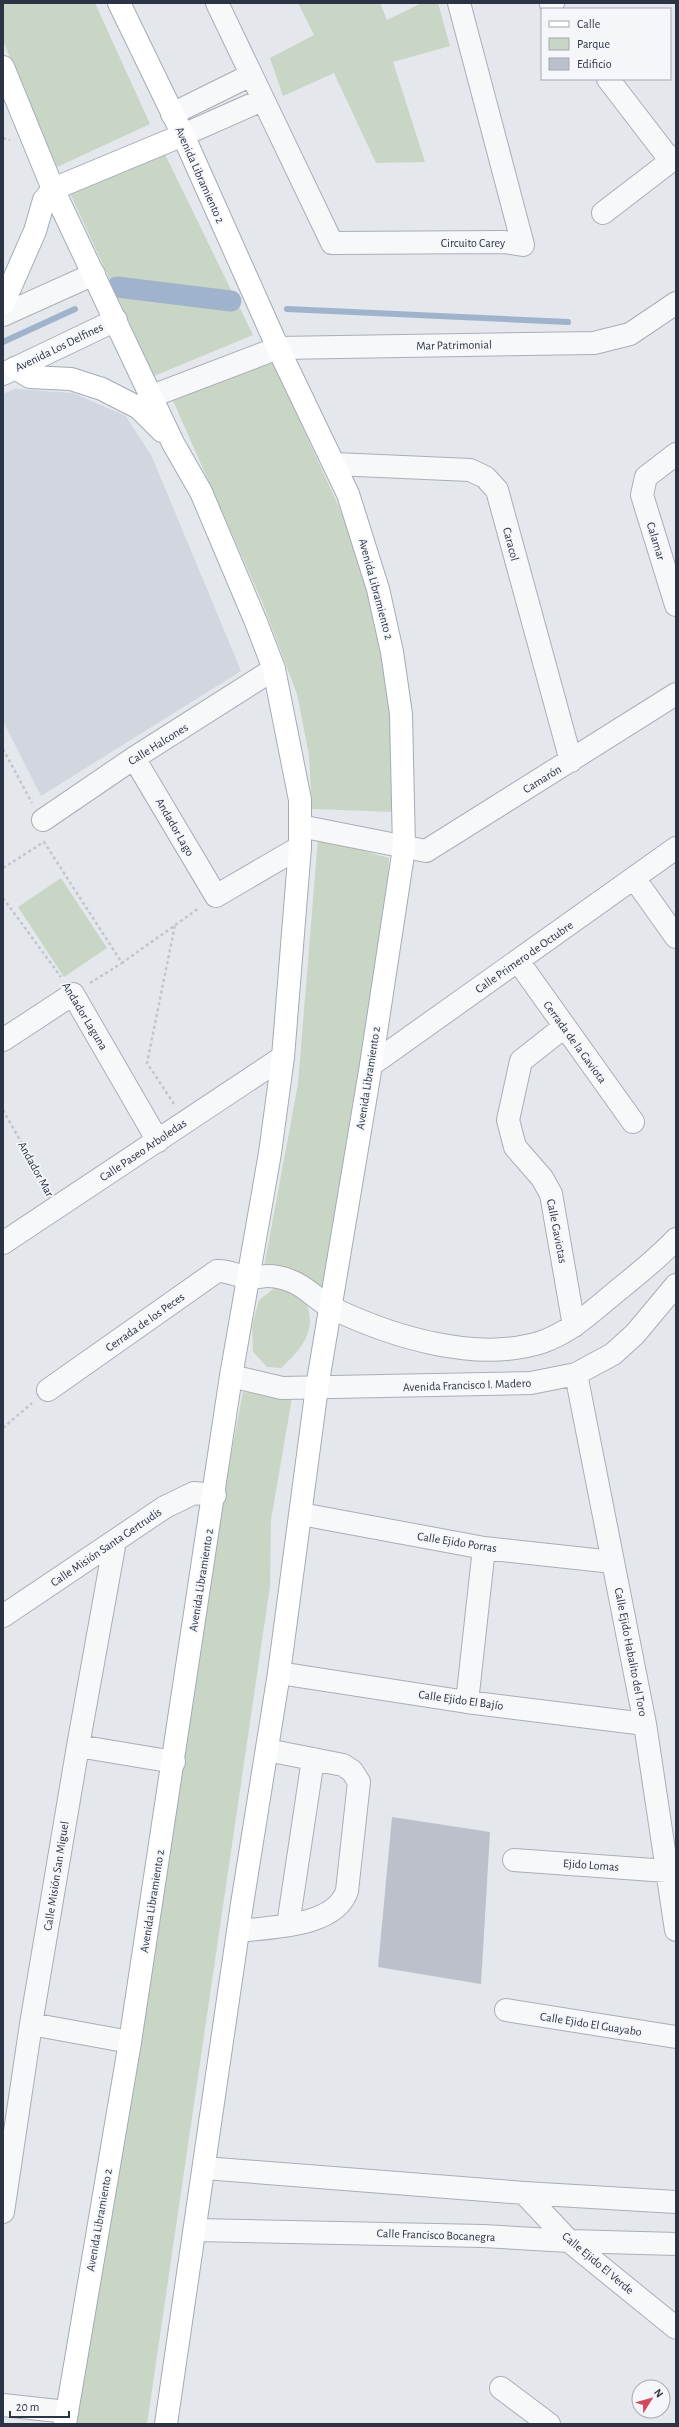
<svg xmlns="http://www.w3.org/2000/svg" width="679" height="2427" viewBox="0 0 679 2427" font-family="'Alegreya Sans',sans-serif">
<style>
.built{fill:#d2d6de}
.green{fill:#c9d6c5}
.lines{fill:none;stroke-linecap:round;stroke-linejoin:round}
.stream{stroke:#9fb4cc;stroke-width:6}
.canal{stroke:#9fb4cc;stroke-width:21}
.building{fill:#bbc0ca}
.minor-casing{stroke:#a9aeb7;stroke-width:24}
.major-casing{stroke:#a3abb8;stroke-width:24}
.path{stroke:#c2c5cb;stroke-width:2.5;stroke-dasharray:3 3;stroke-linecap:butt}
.minor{stroke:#f7f8fa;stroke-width:22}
.major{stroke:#fff;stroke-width:22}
.labels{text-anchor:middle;stroke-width:3.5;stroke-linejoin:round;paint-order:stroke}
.street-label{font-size:12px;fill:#2b3445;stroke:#f4f6f9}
</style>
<rect width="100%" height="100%" fill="#e4e7ec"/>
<path class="built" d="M14,389L73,393L126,416L152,457L241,671L41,796L3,721V394Z"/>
<path class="green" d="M3,3H95L150,124L57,167L3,41Z
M298,3H380L387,20L422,3H438L450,46L393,62L425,162L376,163L334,73L283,96L270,58L314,35Z
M161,146L253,335L154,376L69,191Z
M269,354L355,542L386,658L395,812L312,809L309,755L297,694L263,604L170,394Z
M318,838L389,858L383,981L321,1293L264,1267L298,1084Z
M61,878L107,948L64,977L18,907Z
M276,1287L302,1294C320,1326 305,1346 281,1368L267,1367L253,1352L252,1326L259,1300Z
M243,1392L292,1398L271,1520L270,1586L147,2424H72L215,1537Z"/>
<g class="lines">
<path class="stream" d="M287,309L568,322
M3,342L75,309"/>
<path class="canal" d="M117,287L231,301"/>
</g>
<path class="building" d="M392,1817L490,1832L481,1984L378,1967Z"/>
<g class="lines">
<defs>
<path id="minor" d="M217,3L332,243L504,242L523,245L459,3
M551,4L553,3
M608,79L671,161
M172,114L251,75
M183,135L262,100
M603,213L676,157
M3,315L94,274
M3,374L116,320
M152,396L278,348L594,343L630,334L676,303
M676,454L646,477L642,495L676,605
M335,464L470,470L485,477L497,490L571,761
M134,758L216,896L300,847
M43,820L134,758L274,669
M300,826L426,851L676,694
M634,878L676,937
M518,961L633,1122
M564,1027L521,1061L508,1120L515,1147L542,1178L551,1194L574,1326
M3,1040L73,994L158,1141
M371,1065L676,848
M3,1243L283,1057
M576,1374L645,1724L676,1930
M231,1376L282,1388L531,1383L576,1374L613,1354L635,1334L676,1285
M48,1390L217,1271C228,1270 236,1276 246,1277C253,1279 261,1276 267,1276C274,1276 284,1278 291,1281C308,1287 318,1302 334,1309C393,1337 477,1363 542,1342C571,1332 594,1310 617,1291C638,1274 657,1259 676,1239
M301,1514L484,1548L613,1562
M3,1616L165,1507L194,1493L215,1495
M279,1673L467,1702L645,1724
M467,1702L484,1548
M78,1746L174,1762
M514,1860L667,1871
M288,1925L313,1759
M239,1931C271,1927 335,1927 347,1891L359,1782L352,1771L343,1765L267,1750
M506,2010L676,2037
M31,2024L130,2042
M204,2168L524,2193L676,2202
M524,2193L569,2241L676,2328
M3,2212L31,2024L78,1746L115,1541
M196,2230L483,2236L569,2241L676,2244
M501,2388L549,2424
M3,2405L67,2412"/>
<path id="major" d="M119,3L183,135L278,348L348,494L378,589L392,652L401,714L404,848L371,1065L317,1387L279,1673L242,1904L166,2424
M3,67L53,189L173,443L201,492L256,622L274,669L300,800V847L283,1057L270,1153L231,1376L130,2042L65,2424
M3,304L35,231L44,200L53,189L183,135
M15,368L30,377L71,379L102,389L139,408L162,431"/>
</defs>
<use href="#minor" class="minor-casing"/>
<use href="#major" class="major-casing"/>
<path class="path" d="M3,138L10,140
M3,749L32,803
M3,868L44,842L122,963L199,908
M3,898L61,977
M90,983L122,963
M174,1104L147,1063L175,925
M3,1110L48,1190
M3,1428L32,1403"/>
<use href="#minor" class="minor"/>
<use href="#major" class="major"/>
</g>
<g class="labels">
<g class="street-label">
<text transform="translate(200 175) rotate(66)" y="4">Avenida Libramiento 2</text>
<text x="473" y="247">Circuito Carey</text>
<text transform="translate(454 345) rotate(-1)" y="4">Mar Patrimonial</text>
<text transform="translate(59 347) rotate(-26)" y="4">Avenida Los Delfines</text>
<text transform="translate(656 541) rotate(73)" y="4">Calamar</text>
<text transform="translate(511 544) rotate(75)" y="4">Caracol</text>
<text transform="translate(376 589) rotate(75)" y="4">Avenida Libramiento 2</text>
<text transform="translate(158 744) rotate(-32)" y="4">Calle Halcones</text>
<text transform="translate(542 779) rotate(-32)" y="4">Camarón</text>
<text transform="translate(175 827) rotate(60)" y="4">Andador Lago</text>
<text transform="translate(524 957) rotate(-35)" y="4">Calle Primero de Octubre</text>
<text transform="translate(85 1016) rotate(59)" y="4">Andador Laguna</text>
<text transform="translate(575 1042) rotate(54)" y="4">Cerrada de la Gaviota</text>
<text transform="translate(368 1078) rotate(-81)" y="4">Avenida Libramiento 2</text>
<text transform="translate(143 1150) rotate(-34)" y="4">Calle Paseo Arboledas</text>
<text transform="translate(36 1169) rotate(61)" y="4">Andador Mar</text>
<text transform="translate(557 1231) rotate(79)" y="4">Calle Gaviotas</text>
<text transform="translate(145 1322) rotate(-35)" y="4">Cerrada de los Peces</text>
<text transform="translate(467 1385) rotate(-2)" y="4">Avenida Francisco I. Madero</text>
<text transform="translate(457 1542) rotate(9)" y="4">Calle Ejido Porras</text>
<text transform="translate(106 1547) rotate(-34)" y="4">Calle Misión Santa Gertrudis</text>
<text transform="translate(201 1580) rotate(-81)" y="4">Avenida Libramiento 2</text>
<text transform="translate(631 1652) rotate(79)" y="4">Calle Ejido Habalito del Toro</text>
<text transform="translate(461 1700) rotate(8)" y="4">Calle Ejido El Bajío</text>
<text transform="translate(591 1865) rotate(4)" y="4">Ejido Lomas</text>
<text transform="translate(56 1876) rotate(-81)" y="4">Calle Misión San Miguel</text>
<text transform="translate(152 1901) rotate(-81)" y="4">Avenida Libramiento 2</text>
<text transform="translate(591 2024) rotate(9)" y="4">Calle Ejido El Guayabo</text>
<text transform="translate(99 2220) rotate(-80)" y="4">Avenida Libramiento 2</text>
<text transform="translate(436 2235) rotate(2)" y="4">Calle Francisco Bocanegra</text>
<text transform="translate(598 2263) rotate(40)" y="4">Calle Ejido El Verde</text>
</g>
</g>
<rect width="679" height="2427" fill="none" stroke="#2b3445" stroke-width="8"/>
<rect x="541" y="8" width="130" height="72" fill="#f4f6f9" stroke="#a4a8b1"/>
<rect x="549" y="21" width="20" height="6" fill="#ffffff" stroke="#a4a8b1"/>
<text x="577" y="28" font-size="12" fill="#2b3445">Calle</text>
<rect x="549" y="38" width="20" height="12" fill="#c9d6c5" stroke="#a4a8b1"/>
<text x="577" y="48" font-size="12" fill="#2b3445">Parque</text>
<rect x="549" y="58" width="20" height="12" fill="#bbc0ca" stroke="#a4a8b1"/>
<text x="577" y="68" font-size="12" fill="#2b3445">Edificio</text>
<g transform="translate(651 2399) rotate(53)"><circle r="19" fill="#f4f6f9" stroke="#a4a8b1"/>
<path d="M0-3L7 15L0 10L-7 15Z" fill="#d1495b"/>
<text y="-6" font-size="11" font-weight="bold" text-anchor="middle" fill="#2b3445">N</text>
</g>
<path d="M10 2411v6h59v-6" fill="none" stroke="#2b3445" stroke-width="2"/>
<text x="16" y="2411" font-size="12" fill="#2b3445" stroke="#f4f6f9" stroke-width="3" paint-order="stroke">20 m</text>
</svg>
